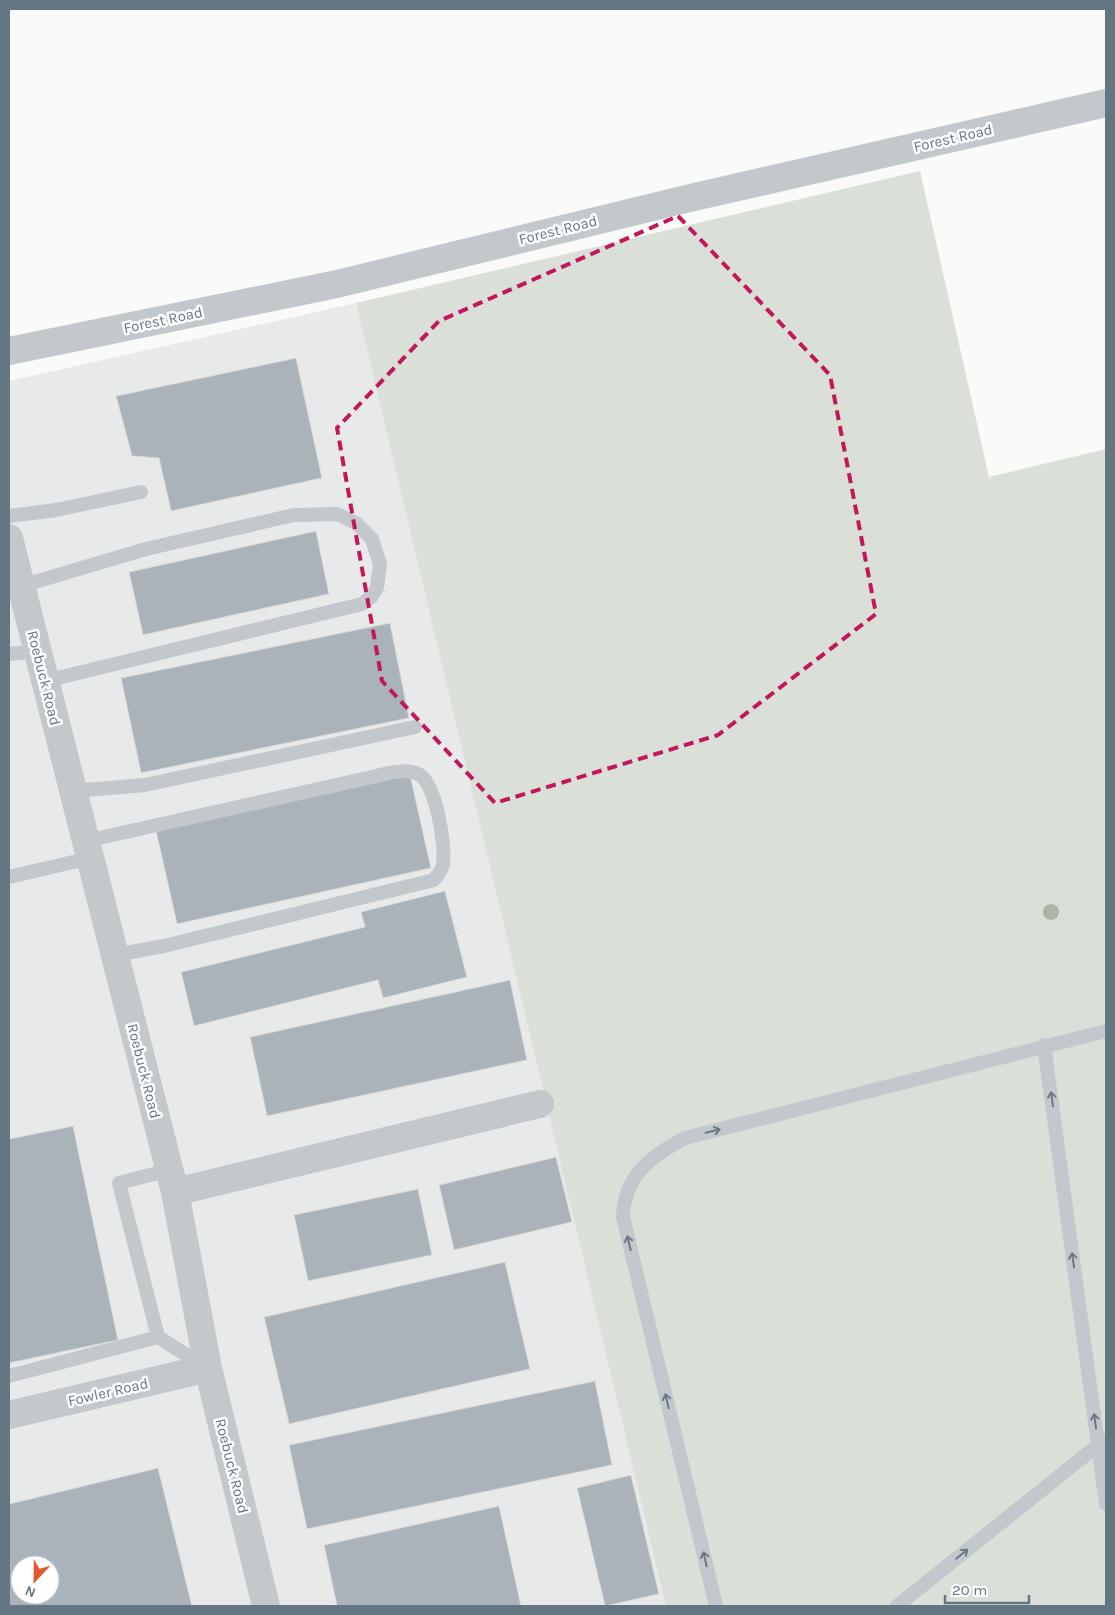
<svg xmlns="http://www.w3.org/2000/svg" width="1115" height="1615" viewBox="0 0 1115 1615" font-family="Karla,sans-serif">
<style>
.built{fill:#e8e9e9;fill-rule:evenodd}
.green{fill:#dadfd7}
.building{fill:#aab3b9;stroke:#dcdcda;fill-rule:evenodd}
.lines{fill:none;stroke-linecap:round;stroke-linejoin:round}
.service{stroke:#c3c8cc;stroke-width:14}
.minor{stroke:#c3c8cc;stroke-width:28}
.tertiary{stroke:#c3c8cc;stroke-width:28}
.tree{fill:#aab4a7}
.oneway{stroke:#6a7a87}
.marked{fill:none;stroke:#c2185b;stroke-width:4;stroke-dasharray:10 6;stroke-linejoin:round}
.labels{text-anchor:middle;stroke-width:5;stroke-linejoin:round;paint-order:stroke}
.street-label{font-size:15px;fill:#657683;stroke:#fff}
</style>
<rect width="100%" height="100%" fill="#fafaf8"/>
<path class="built" d="M356,303L612,1370L666,1606H9V381ZM20,1565H50V1595H20Z"/>
<path class="green" d="M920,171L989,477L1106,449V1606H666L356,303Z"/>
<path class="building" d="M296,358L322,478L171,511L159,458L132,456L116,396Z
M316,531L329,594L143,635L129,572Z
M390,623L409,718L141,773L121,678Z
M410,775L431,868L177,924L156,831Z
M445,891L467,977L383,998L378,980L194,1026L181,972L365,927L361,912Z
M510,980L527,1060L267,1116L250,1037Z
M73,1126L118,1340L9,1363V1139Z
M556,1157L572,1222L454,1250L439,1185Z
M418,1189L432,1255L308,1281L294,1215Z
M505,1262L530,1369L289,1424L264,1317Z
M595,1381L612,1465L307,1529L289,1445Z
M158,1468L192,1606H9V1504ZM20,1565H50V1595H20Z
M631,1475L659,1594L605,1606L577,1488Z
M499,1506L521,1606H337L324,1545Z"/>
<g class="lines">
<path class="service" d="M9,516L56,510L141,492
M21,586L146,549L294,515L337,514L356,523L372,539L380,564L377,588L371,597L362,604L45,681
M9,654L38,651
M73,791L145,785L415,727
M86,841L363,779C379,776 405,766 420,775C436,785 446,846 443,864C443,870 437,875 434,880L164,946L115,955
M9,877L90,858
M1044,1045L1106,1504
M158,1337L119,1183L169,1170
M9,1376L158,1337L207,1368
M716,1606L623,1217C624,1176 651,1156 685,1138L1106,1031
M897,1606L1103,1441"/>
<path class="minor" d="M9,538L175,1192L208,1368L266,1606
M175,1192L540,1104
M9,1415L208,1368"/>
<path class="tertiary" d="M9,351L337,284L690,198L1106,103"/>
</g>
<circle class="tree" cx="1051" cy="912" r="8"/>
<defs><path id="oneway-shaft" d="M-6 0H5M1.5-3L5.5 0L1.5 3" fill="none" stroke-width="1.6" stroke-linecap="round" stroke-linejoin="round" transform="scale(1.25)"/></defs>
<g class="oneway">
<use href="#oneway-shaft" transform="translate(1052 1099) rotate(-98)"/>
<use href="#oneway-shaft" transform="translate(713 1131) rotate(-14)"/>
<use href="#oneway-shaft" transform="translate(629 1243) rotate(-103)"/>
<use href="#oneway-shaft" transform="translate(1073 1260) rotate(-98)"/>
<use href="#oneway-shaft" transform="translate(667 1401) rotate(-103)"/>
<use href="#oneway-shaft" transform="translate(1095 1421) rotate(-98)"/>
<use href="#oneway-shaft" transform="translate(962 1554) rotate(-39)"/>
<use href="#oneway-shaft" transform="translate(705 1559) rotate(-103)"/>
</g>
<path class="marked" d="M678,216L830,375L876,614L718,735L495,803L382,681L337,428L439,321Z"/>
<g class="labels">
<g class="street-label">
<text transform="translate(953 138) rotate(-13)" y="5">Forest Road</text>
<text transform="translate(558 230) rotate(-14)" y="5">Forest Road</text>
<text transform="translate(163 320) rotate(-12)" y="5">Forest Road</text>
<text transform="translate(44 678) rotate(76)" y="5">Roebuck Road</text>
<text transform="translate(144 1071) rotate(76)" y="5">Roebuck Road</text>
<text transform="translate(108 1392) rotate(-13)" y="5">Fowler Road</text>
<text transform="translate(232 1466) rotate(76)" y="5">Roebuck Road</text>
</g>
</g>
<rect width="1115" height="1615" fill="none" stroke="#657683" stroke-width="20"/>
<g transform="translate(35 1580) rotate(202)"><circle r="24" fill="#ffffff" stroke="#c1c8cd"/>
<path d="M0-4L9 19L0 12L-9 19Z" fill="#e4572e"/>
<text y="-8" font-size="14" font-weight="bold" text-anchor="middle" fill="#657683">N</text>
</g>
<path d="M945 1595v8h84v-8" fill="none" stroke="#657683" stroke-width="2.5"/>
<text x="952" y="1595" font-size="15" fill="#657683" stroke="#ffffff" stroke-width="4" paint-order="stroke">20 m</text>
</svg>
